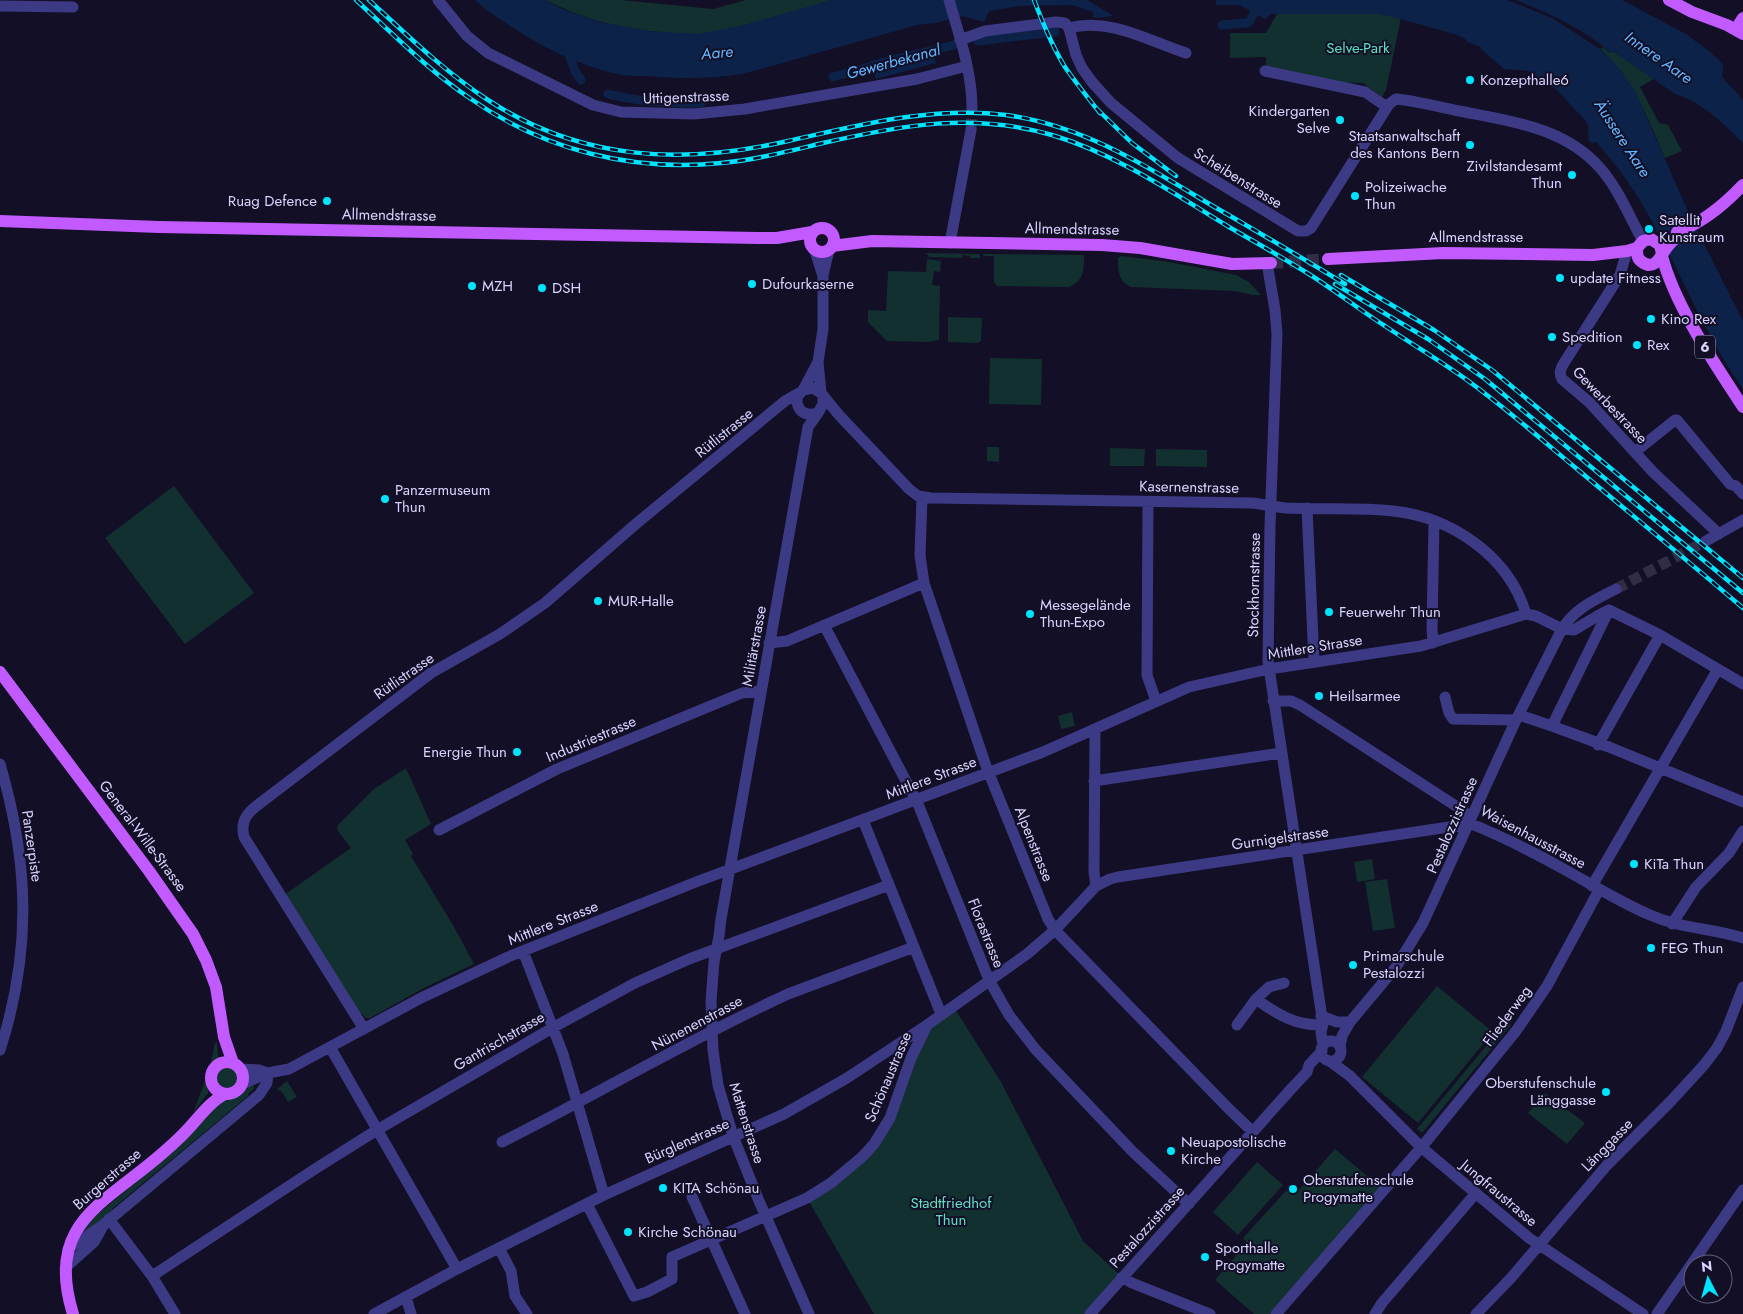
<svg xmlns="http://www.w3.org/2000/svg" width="1743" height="1314" viewBox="0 0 1743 1314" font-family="Jost,sans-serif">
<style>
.green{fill:#12302f}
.water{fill:#0c2248}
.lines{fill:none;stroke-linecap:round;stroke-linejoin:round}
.canal{stroke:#0c2248;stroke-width:9}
.minor-tunnel{stroke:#312d47;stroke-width:11;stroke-dasharray:11 5.5;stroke-linecap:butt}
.major-tunnel{stroke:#312d47;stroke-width:12;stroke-dasharray:12 6;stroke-linecap:butt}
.minor{stroke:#3d3a85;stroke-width:11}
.major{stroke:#c25bff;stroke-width:12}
.rail-casing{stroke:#00e5ff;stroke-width:4.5}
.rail{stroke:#130f26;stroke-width:2.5;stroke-dasharray:8;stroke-linecap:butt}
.poi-dot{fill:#00e5ff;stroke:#130f26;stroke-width:2}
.labels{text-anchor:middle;stroke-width:4;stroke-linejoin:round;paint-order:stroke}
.shield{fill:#130f26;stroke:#9e99be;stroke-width:1}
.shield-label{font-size:14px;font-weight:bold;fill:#d9d4ff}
.park-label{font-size:15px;fill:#5fe0c0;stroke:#130f26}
.poi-label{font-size:15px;fill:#d9d4ff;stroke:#130f26;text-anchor:start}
.street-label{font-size:15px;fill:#d9d4ff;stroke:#130f26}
.water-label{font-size:16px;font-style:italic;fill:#62b6ff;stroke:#130f26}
</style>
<rect width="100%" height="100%" fill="#130f26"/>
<path class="green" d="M546,0H621L713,9L746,0H832C789,13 744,29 698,34C690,35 680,33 671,33C628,30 585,21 546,0Z
M1375,13L1401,18L1386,90L1382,97L1363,83L1330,82L1266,69V57L1230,58V33H1266L1277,14Z
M1603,47L1610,53L1613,51L1654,79L1640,87L1659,123L1668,125L1682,151L1665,158C1648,119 1633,78 1600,49Z
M926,253L980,254V258H970V256L962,255V258L929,257Z
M983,254L1083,255L1084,257C1084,271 1083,282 1068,287L997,286L994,282V256H983Z
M1121,256L1169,262L1236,275L1249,282L1261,295C1251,296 1244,292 1234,291L1131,287C1118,281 1118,271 1118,258Z
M927,259L941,261L940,272L934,271L932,285L940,286L939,340L928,342L887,341L868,322V310L886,311L888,271L926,272Z
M948,317L982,318L981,341L978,343L948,342Z
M990,358L1042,359L1041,405L989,404Z
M987,447H999V462L987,461Z
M1110,448L1145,449L1144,466H1110Z
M1156,449L1207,450V467L1156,466Z
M174,486L254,593L185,644L105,538Z
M1072,712L1075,726L1061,729L1058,716Z
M406,768L431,824L405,840L413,854L411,856L414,861L453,925L474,964L424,988L370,1018H366L361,1013L359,1014L284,895L351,848L338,831L337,826L374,789Z
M1372,859L1375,879L1357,882L1354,862Z
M1387,879L1395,928L1373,931L1365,882Z
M1437,986L1493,1032L1418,1123L1362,1077Z
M955,1009L1001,1082L1083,1241L1122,1277L1090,1314H874L807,1198L874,1144L927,1025Z
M1507,1021L1511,1025L1422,1133L1417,1129Z
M217,1042L218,1058L209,1072L208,1093L193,1113L209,1071L215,1043Z
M217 1078a10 10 0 1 1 20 0a10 10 0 1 1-20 0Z
M253,1081L254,1089L248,1094V1096L112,1209L113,1212L82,1233L90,1220L159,1164L216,1103L236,1095L245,1086Z
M287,1081L297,1097L288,1102L282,1092L277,1089Z
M1545,1093L1585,1123L1567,1144L1528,1113Z
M1335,1149L1380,1187L1270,1314H1254L1215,1280L1247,1243L1243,1238L1292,1184L1299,1190Z
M1257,1162L1283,1185L1238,1235L1213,1212Z"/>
<path class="water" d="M475,0H546L562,9L600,22L647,31L697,34L740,26L832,0H1087L1114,16L1093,18V12L1072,5L1020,6L989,11L984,22L962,16L936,23L917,25L743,74C711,79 679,79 647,76C637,76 626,76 617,74C578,65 541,47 509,25C497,17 485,10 475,0Z
M1216,0H1507L1552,18L1600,49L1618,67L1635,91L1690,216L1743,321V389C1687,311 1663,213 1596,142L1592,143L1589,141L1588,125L1585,120L1556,89L1528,71L1504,69L1481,49V47L1467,42L1466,39L1454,34L1382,14H1271L1265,19L1239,5H1216Z
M1515,0H1622L1686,34L1709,51L1723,64L1722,77L1743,100V143C1724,124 1702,102 1675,94L1613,51L1611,53C1584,29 1549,13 1515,0Z
M931,46L936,63L876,79L871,61Z"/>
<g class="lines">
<path class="canal" d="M1222,25L1247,23L1250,21L1254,13
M978,41L1055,32
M566,46L575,71L581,80
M923,53L954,45
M833,77L883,63
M608,94C639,102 669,104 701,103"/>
<path class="minor-tunnel" d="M971,130L972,108
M1616,589L1706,541"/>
<path class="major-tunnel" d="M1271,263L1328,259"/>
<path class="minor" d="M438,0L467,36L488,53L593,105L621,112L694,114L745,109L917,79L967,66
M949,0C959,35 972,71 972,108
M0,6L73,7
M1069,28C1109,17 1149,41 1186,53
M960,40L985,31L1056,22L1065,23L1069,28L1076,55L1082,68L1092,82L1111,103L1178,158L1298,231H1306L1311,228L1389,104L1396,99C1417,101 1439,107 1459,111C1510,121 1565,127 1601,169C1619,190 1629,216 1643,241
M1265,71L1365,92L1387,107
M950,243L971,130
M815,251L823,276V329L818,362L821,393
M1627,251L1620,275L1564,363C1560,369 1559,373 1562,379L1589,402L1653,472L1719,534
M1267,263L1275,310L1277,334L1270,526L1268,661L1323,1024L1321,1032L1323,1046
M823,275L829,250
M803,390L818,362
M823,396V404L818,413C805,417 796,411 797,397L803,390L813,388L821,393L839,415L909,489L918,496L931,498L1252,503C1264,504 1275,507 1286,508C1321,510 1358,507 1393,511C1451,517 1509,556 1526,614
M1635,452L1675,420H1677L1730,484L1736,486L1743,494
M922,497L920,555L924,583L986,766L1048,919L1055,930L1230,1110L1252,1131
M1148,502L1147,675L1156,701
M1307,508L1314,661
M1706,541L1743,520
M824,625L918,804L989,980L1009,1015L1036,1050L1132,1151L1189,1204
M769,643L787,641L924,583
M1433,643L1432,629L1434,521
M1445,697L1449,713L1453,719L1516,720
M1273,701H1291L1300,705L1462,810L1467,815L1469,823C1504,837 1537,854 1569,872C1596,887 1622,903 1650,915C1682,929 1712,928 1743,938
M1519,715L1552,726L1609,747L1743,802
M1552,726L1609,610
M1095,730L1094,872L1096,886
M1598,745L1660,635
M0,764C29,863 32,951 0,1050
M1094,781L1281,753
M863,820L941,1014
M439,830L557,769L742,693L761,691
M1592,886L1718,669
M1672,924L1696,887L1729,853L1743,831
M523,951L563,1054L604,1195
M1256,999C1275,1013 1299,1028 1323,1024
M1321,1016L1337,1022H1350
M1237,1025L1256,999L1269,987L1284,983
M364,1029L244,837C240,821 247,813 259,804L431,673L500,634L545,603L637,523L785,401L799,393
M1321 1051a10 10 0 1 1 20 0a10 10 0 1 1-20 0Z
M330,1047L457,1269
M1340,1047L1342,1036L1350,1022L1396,967L1423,923L1516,720L1562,629C1575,608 1595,600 1616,589
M1331,1062L1350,1076L1421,1147L1529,1238L1643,1314
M241,1069L259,1070L267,1073
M242,1084L268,1073L289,1069L421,998L508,957L696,882L1043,752L1189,687L1269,669L1421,646L1526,614L1536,616L1562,629L1574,630L1599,615L1609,610L1660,635L1743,684
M502,1142C597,1094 690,1039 788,994L914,947
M692,1197L745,1314
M587,1204L634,1296L647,1292L672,1279V1257L807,1198L831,1183L862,1157L874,1144L890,1118L911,1058L927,1025
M109,1219L152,1276L175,1314
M499,1248L511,1271L515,1296L527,1314
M68,1249L103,1225L259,1095L267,1083L268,1073
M65,1268L94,1242L103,1226
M152,1276L315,1169L377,1130L554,1027L635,983L689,959L889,885
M1122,1277L1132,1283L1210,1314
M406,1297L411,1314
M374,1314L457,1269L604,1195L784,1114L847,1078L927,1025L1027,954L1055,930L1096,886L1110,879L1118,877L1462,825L1469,823
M809,1314L759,1201L733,1136L718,1085L713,1050L711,1001L714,962L719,936L721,919L808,427L818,413
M1090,1314L1292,1088L1307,1072L1309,1065L1322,1051
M1276,1314L1425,1143L1516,1031L1547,986L1599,890
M1375,1314L1382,1303L1476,1193
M1476,1314L1511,1278L1607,1165L1671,1101L1704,1065L1717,1048L1726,1031L1743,987
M1657,1314L1743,1190"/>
<path class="major" d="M1669,0L1692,12L1727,25L1743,34
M1736,29L1743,18
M0,221L159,227L758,238H777L812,232
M810 240a12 12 0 1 1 24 0a12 12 0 1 1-24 0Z
M1677,232C1703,223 1724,205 1743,185
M832,246L872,241L1102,245L1140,248L1232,264L1271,263
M1662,254L1660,245L1651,239L1643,241L1637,248C1637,254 1637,259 1642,262C1656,272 1661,254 1668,246C1673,240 1679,235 1685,230
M1662,256C1675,306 1715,364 1743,407
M1328,259L1443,253L1593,255L1627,251L1637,248
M0,672L149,871L193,934L206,960L216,987L224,1037L233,1063
M211 1078a16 16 0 1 1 32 0a16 16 0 1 1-32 0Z
M73,1314C44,1221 106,1204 165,1151C173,1144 182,1136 189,1128C200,1116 211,1101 225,1094"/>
<defs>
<path id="rail" d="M356,0C393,34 429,71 471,99C544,150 632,172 721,163C756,160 789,151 823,143C903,125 971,112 1052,135C1116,154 1173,193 1229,227C1257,243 1285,259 1312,276C1337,292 1360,310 1385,326C1413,345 1444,363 1471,383C1508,410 1542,440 1577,469C1632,515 1688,561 1743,608
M369,0C407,35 445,72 488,100C581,161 683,165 788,141C860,125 931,106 1006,115C1081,125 1143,164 1206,202C1253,229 1299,256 1345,284
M1034,0C1043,23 1052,46 1065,67C1076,83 1088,98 1100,113
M1096,108L1132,143L1176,176
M1341,275L1434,330L1492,370L1743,578
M1335,284L1428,339L1485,379L1743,593"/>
</defs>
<use href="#rail" class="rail-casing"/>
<use href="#rail" class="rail"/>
</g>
<g class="poi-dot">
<circle cx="1470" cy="80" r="5"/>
<circle cx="1340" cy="120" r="5"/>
<circle cx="1470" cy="145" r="5"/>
<circle cx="1572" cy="175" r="5"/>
<circle cx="1355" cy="196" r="5"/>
<circle cx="327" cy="201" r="5"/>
<circle cx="1649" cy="229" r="5"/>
<circle cx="1560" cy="278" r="5"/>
<circle cx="752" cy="284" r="5"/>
<circle cx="472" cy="286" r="5"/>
<circle cx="542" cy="288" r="5"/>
<circle cx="1651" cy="319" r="5"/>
<circle cx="1552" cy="337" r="5"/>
<circle cx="1637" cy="345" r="5"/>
<circle cx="385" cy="499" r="5"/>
<circle cx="598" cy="601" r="5"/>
<circle cx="1329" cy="612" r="5"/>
<circle cx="1030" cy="614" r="5"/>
<circle cx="1319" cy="696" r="5"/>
<circle cx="517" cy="752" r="5"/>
<circle cx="1634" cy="864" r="5"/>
<circle cx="1651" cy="948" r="5"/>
<circle cx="1353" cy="965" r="5"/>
<circle cx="1606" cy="1092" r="5"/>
<circle cx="1171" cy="1151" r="5"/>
<circle cx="663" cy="1188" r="5"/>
<circle cx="1293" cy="1189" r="5"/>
<circle cx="628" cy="1232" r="5"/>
<circle cx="1205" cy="1257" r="5"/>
</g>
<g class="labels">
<rect class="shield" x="1695" y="335.5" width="20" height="23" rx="4"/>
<g class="shield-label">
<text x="1705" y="352">6</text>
</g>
<g class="park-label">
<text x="1358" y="53">Selve-Park</text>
<text x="951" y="1208">Stadtfriedhof<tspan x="951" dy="17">Thun</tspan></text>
</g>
<g class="poi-label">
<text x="1480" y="85">Konzepthalle6</text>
<text x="1330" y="116" text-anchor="end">Kindergarten<tspan x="1330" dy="17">Selve</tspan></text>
<text x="1460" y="141" text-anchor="end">Staatsanwaltschaft<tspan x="1460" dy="17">des Kantons Bern</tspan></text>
<text x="1562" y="171" text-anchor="end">Zivilstandesamt<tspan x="1562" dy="17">Thun</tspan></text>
<text x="1365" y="192">Polizeiwache<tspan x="1365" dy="17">Thun</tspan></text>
<text x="317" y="206" text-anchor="end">Ruag Defence</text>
<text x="1659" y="225">Satellit<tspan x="1659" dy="17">Kunstraum</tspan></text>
<text x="1570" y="283">update Fitness</text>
<text x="762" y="289">Dufourkaserne</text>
<text x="482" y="291">MZH</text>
<text x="552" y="293">DSH</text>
<text x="1661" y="324">Kino Rex</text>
<text x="1562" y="342">Spedition</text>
<text x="1647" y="350">Rex</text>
<text x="395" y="495">Panzermuseum<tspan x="395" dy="17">Thun</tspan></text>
<text x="608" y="606">MUR-Halle</text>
<text x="1040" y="610">Messegelände<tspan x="1040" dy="17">Thun-Expo</tspan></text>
<text x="1339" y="617">Feuerwehr Thun</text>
<text x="1329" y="701">Heilsarmee</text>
<text x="507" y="757" text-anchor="end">Energie Thun</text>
<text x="1644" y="869">KiTa Thun</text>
<text x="1661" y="953">FEG Thun</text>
<text x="1363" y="961">Primarschule<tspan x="1363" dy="17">Pestalozzi</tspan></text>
<text x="1596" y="1088" text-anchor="end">Oberstufenschule<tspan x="1596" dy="17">Länggasse</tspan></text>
<text x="1181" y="1147">Neuapostolische<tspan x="1181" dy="17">Kirche</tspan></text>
<text x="1303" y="1185">Oberstufenschule<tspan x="1303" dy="17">Progymatte</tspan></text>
<text x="673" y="1193">KITA Schönau</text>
<text x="638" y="1237">Kirche Schönau</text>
<text x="1215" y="1253">Sporthalle<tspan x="1215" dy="17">Progymatte</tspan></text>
</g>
<g class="street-label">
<text transform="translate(686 97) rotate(-2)" y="5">Uttigenstrasse</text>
<text transform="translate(1238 178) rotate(32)" y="5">Scheibenstrasse</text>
<text transform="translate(389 215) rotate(1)" y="5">Allmendstrasse</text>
<text transform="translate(1072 229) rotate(1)" y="5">Allmendstrasse</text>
<text x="1476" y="242">Allmendstrasse</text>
<text transform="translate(1610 405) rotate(46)" y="5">Gewerbestrasse</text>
<text transform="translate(724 433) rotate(-39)" y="5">Rütlistrasse</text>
<text transform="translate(1189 487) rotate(1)" y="5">Kasernenstrasse</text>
<text transform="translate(1254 585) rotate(-89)" y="5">Stockhornstrasse</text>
<text transform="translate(754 646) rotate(-80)" y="5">Militärstrasse</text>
<text transform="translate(1315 647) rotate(-9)" y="5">Mittlere Strasse</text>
<text transform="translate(404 676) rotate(-35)" y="5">Rütlistrasse</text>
<text transform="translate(591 739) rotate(-23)" y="5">Industriestrasse</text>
<text transform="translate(931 778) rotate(-21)" y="5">Mittlere Strasse</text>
<text transform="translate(1452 825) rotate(-66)" y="5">Pestalozzistrasse</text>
<text transform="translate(143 836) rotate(53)" y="5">General-Wille-Strasse</text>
<text transform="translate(1533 837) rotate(28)" y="5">Waisenhausstrasse</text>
<text transform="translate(1280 838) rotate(-8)" y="5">Gurnigelstrasse</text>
<text transform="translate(1034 844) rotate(68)" y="5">Alpenstrasse</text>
<text transform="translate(32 846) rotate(82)" y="5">Panzerpiste</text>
<text transform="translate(553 923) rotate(-22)" y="5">Mittlere Strasse</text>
<text transform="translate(986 933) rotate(68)" y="5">Florastrasse</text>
<text transform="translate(1507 1016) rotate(-54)" y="5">Fliederweg</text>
<text transform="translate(697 1023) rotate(-28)" y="5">Nünenenstrasse</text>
<text transform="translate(499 1041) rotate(-30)" y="5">Gantrischstrasse</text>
<text transform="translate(888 1077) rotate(-67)" y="5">Schönaustrasse</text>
<text transform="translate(747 1123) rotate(72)" y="5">Mattenstrasse</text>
<text transform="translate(687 1141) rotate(-24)" y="5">Bürglenstrasse</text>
<text transform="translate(1607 1145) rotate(-46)" y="5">Länggasse</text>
<text transform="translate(107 1179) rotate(-41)" y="5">Burgerstrasse</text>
<text transform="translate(1499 1193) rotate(40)" y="5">Jungfraustrasse</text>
<text transform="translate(1147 1227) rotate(-48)" y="5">Pestalozzistrasse</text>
</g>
<g class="water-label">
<text transform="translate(717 52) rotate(-5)" y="6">Aare</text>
<text transform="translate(1659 57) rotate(35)" y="6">Innere Aare</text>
<text transform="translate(893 61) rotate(-15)" y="6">Gewerbekanal</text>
<text transform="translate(1623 138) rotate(57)" y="6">Äussere Aare</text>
</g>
</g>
<g transform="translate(1708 1279) rotate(354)"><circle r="24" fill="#130f26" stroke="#625e7d"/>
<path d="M0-4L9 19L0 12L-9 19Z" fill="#00e5ff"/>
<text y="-8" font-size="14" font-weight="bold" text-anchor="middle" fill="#d9d4ff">N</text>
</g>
</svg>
